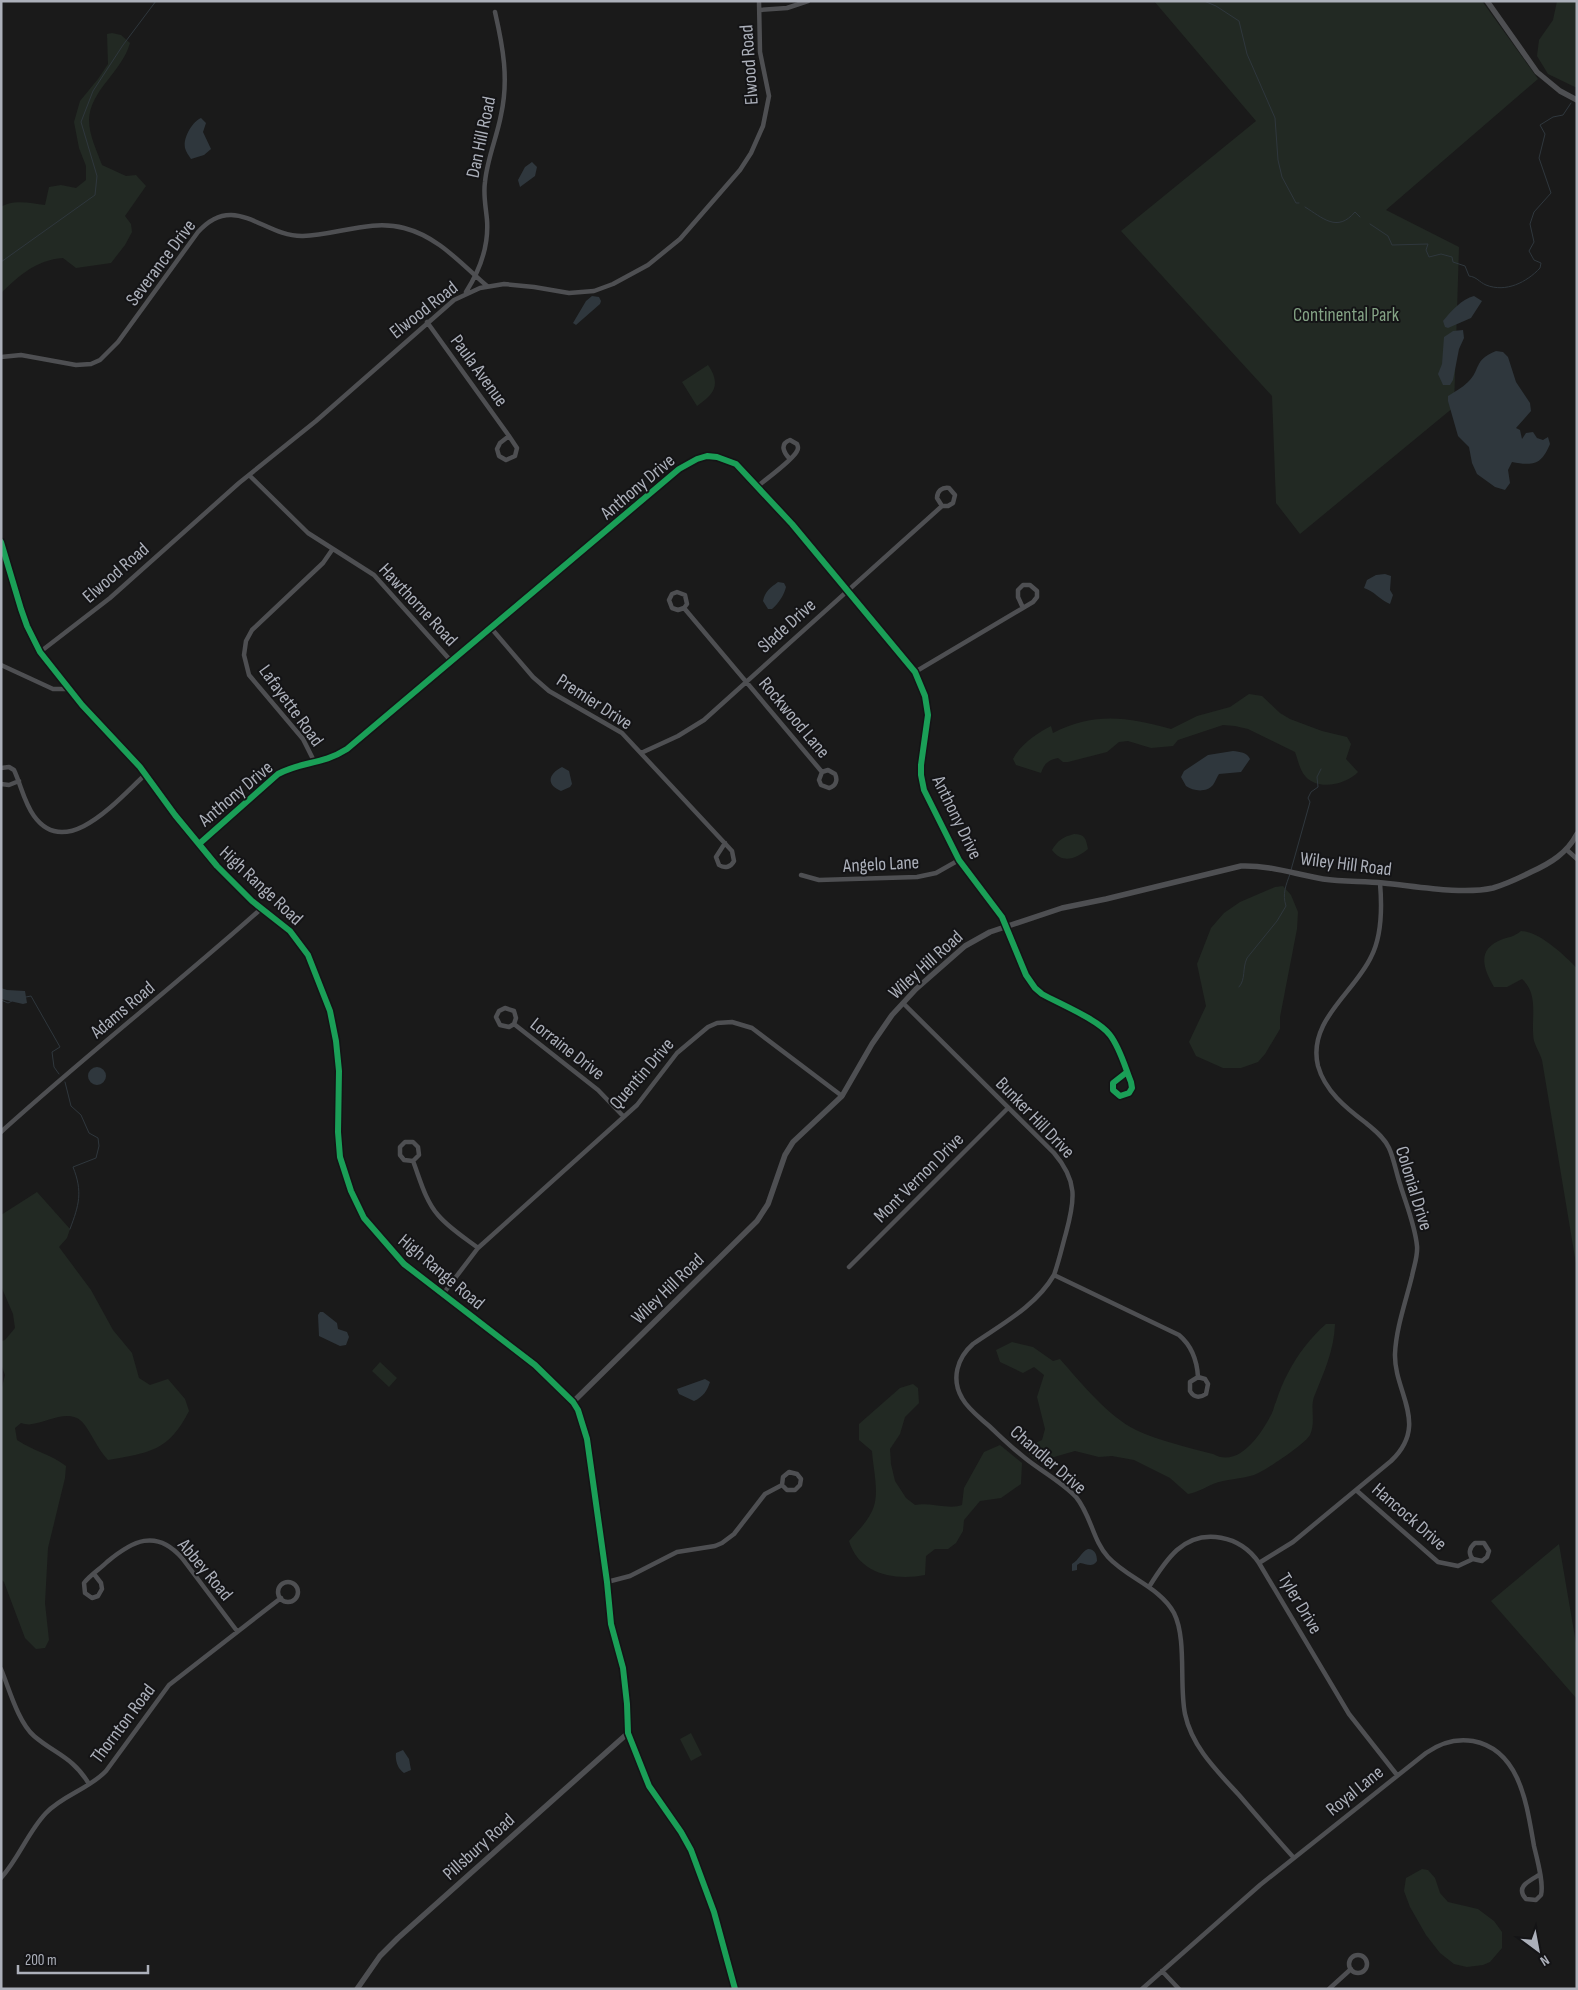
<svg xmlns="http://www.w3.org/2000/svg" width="1578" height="1990" viewBox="0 0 1578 1990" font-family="'Sofia Sans Condensed',sans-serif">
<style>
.green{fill:#222923}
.water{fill:#2f373d}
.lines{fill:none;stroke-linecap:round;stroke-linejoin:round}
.stream{stroke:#2f373d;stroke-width:1}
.minor{stroke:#4e4f52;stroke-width:4.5}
.tertiary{stroke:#4e4f52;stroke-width:5.5}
.cycleway-casing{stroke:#141416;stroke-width:9}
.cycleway{stroke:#1a9f57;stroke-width:6}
.labels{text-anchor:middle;stroke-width:4;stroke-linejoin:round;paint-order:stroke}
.street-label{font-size:19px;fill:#acb0ba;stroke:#141416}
.park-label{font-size:19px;fill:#84a385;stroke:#141416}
</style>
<rect width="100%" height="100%" fill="#1a1a1a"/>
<path class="green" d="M1154,1H1482L1538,79L1386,210L1459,247L1454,407L1300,534L1276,503L1272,396L1121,231L1256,121Z
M1557,1H1577V88L1548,74L1537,56L1539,40L1553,20Z
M112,33L121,35L130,43C122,72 90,90 89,120C89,135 97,151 102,165L126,176L136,175L146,186L125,216L131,224L132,232L125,245L111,263L76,268L63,258C36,260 20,275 1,293V207C13,199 31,203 45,205L49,187L61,185L76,188L86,180V166L79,148L74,122L80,101L98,79L108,64L107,34Z
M708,365C721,384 715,394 697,406L682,382Z
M1249,694L1262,696L1280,713L1290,719L1322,731L1347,737L1351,744L1346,759L1358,772C1347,784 1319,791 1306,777C1300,771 1298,760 1295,752L1248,729L1235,726L1223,725L1178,740L1173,746L1151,748L1128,741L1119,742L1107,752L1068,762H1063L1058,758C1048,760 1044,764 1041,773L1016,765L1013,759C1020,745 1037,733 1051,726L1053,733C1095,712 1127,717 1171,729L1197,716L1230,707Z
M1074,834C1085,834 1086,839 1088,849C1077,858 1063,865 1052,850C1058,840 1063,837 1074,834Z
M1283,886L1291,895L1298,912L1297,929L1280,1017V1029L1265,1054L1258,1062L1241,1068H1223L1196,1056L1189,1042L1206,1006L1197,964L1211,928L1224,913L1240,902L1275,887Z
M1521,931C1539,931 1564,955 1577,968V1270L1542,1060C1540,1054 1536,1047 1534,1041C1530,1020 1540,995 1522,979L1507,987H1494C1483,968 1476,949 1503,939C1510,937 1515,936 1521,931Z
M37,1192L70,1229L67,1238L59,1247L91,1290L113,1330L132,1353L139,1378L150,1385L168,1379L185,1399L189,1411C169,1451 149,1453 108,1460C97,1448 93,1436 84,1424C71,1407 48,1422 32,1424C29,1425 24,1424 21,1423L15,1428L17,1440C33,1451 51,1454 66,1466L65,1478L48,1548L45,1603L49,1640L45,1648L36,1649L25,1638L4,1582L1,1579V1391L5,1375L1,1364V1341L5,1340L15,1328L13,1314L1,1286V1215Z
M1326,1324H1335C1334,1351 1324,1372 1314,1397C1310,1408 1316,1422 1310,1435C1305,1444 1265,1471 1254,1475C1241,1479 1226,1479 1213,1484C1204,1488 1198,1492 1188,1494L1170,1478L1134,1460L1112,1456L1099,1457L1075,1451L1054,1457L1043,1463L1035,1460L1024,1448L1042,1440L1045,1429L1037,1397L1044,1375L1034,1367L1023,1373L1000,1362L996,1350L1012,1342L1033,1347L1053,1361L1060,1359C1080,1382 1109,1417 1136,1430C1157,1440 1190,1448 1213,1454C1239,1469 1262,1433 1272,1413C1274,1409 1274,1405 1276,1402C1279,1392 1283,1382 1288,1373C1298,1354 1310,1338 1326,1324Z
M380,1362L397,1378L389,1387L372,1371Z
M913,1384L918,1388L919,1403L905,1417L900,1434L890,1449L891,1464L895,1481L906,1498L915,1505C929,1502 950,1510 962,1505L964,1488L984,1452L1000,1445L1022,1463L1021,1484L1001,1498L980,1501L964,1520L963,1531L956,1543L948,1549H935L926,1556L925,1575C894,1581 859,1574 849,1541C858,1531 870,1519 874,1506C879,1490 873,1468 872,1451L859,1440V1424L900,1388Z
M1559,1544L1577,1649V1699L1491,1601Z
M691,1733L702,1755L691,1761L680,1739Z
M1422,1869L1428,1870L1435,1878L1440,1893L1448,1902L1478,1909L1494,1921L1502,1932V1948L1490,1962L1483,1965L1467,1967L1454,1964L1440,1953L1426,1935L1410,1907L1404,1891L1406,1878Z"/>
<path class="water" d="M201,118L206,123L203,132L211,149L204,155L191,159C189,156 186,152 185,148C183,138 192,122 201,118Z
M532,162L537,167L535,176L520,187L518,180L525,167Z
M592,296L599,297L601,301L600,304L576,325L573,323L586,301Z
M1474,296L1482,301L1471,318L1448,328L1445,327L1443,321C1451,311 1462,299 1474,296Z
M1463,330L1464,338L1459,349L1453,380L1450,385H1443L1438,374L1442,364L1444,337L1453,331Z
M1496,351L1503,352L1508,357L1516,382L1530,403L1531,411L1516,428L1520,430L1522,439L1526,433L1533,432L1537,438L1543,440L1548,437L1550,444C1541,465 1534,466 1512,462L1508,470L1510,483L1505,490L1495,487L1477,474L1472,463L1469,447L1458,436L1448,401V396C1454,392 1462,388 1468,382C1481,370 1473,360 1496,351Z
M1385,574L1391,576L1390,590L1393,595L1390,604C1380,600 1374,591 1364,588L1367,580L1376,575Z
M778,582L784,583L786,587C784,595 779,603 772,609H768L763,601C765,591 770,588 778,582Z
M1233,751C1240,752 1247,752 1250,759L1241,772L1219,774C1217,777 1215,782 1213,785C1206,793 1193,791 1186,786L1181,777L1184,771L1208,755Z
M562,767L569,771L572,784L570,787L561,791C546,785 548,774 562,767Z
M1,988L7,990L25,991L27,1003L23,1004L1,999Z
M88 1076a9 9 0 1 1 18 0a9 9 0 1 1-18 0Z
M320,1312H323L337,1323L338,1329L347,1332L349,1337L346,1345L340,1346L319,1336L318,1315Z
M705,1379L710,1382C707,1391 703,1397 694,1401L679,1394L677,1389Z
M1088,1549C1095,1549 1097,1555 1097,1561C1092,1568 1087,1564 1080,1563L1077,1565V1570L1072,1571V1564C1079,1560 1081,1552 1088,1549Z
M403,1750L409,1759L411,1770L404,1773C398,1769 395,1761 396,1753Z"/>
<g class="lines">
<path class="stream" d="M1204,1L1216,6L1239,21L1247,54L1275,118L1278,160L1282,177L1296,203H1299
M1577,93V92
M1305,207C1323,218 1337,233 1355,212L1360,217
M1370,224L1388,236L1392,245L1428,244L1426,250L1429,257L1441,254L1452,257L1453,262L1465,266L1469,276C1477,277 1479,282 1486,285C1506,293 1527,282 1540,268L1541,263L1534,260L1529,251L1534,242L1530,224L1534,212L1551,193L1539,158L1545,134L1540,125L1553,117L1563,115L1571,103
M1,262L95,195L97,176L81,122L93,91L123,45L156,1
M1291,870L1310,802L1308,798L1311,792L1318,787L1317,777L1321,769
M1239,987C1246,979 1242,969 1247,958L1277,921L1286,906C1282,894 1286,885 1290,874
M26,997L31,996L60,1047L52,1052L54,1067L59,1074
M1,1000L8,1003L12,1001
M65,1082L71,1106L81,1115L89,1133L98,1138L99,1146L96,1158L73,1167C83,1192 79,1205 70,1229"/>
<path class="minor" d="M760,10L787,8L808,1
M466,292C480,270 489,247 487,220C486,208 483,195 485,182C487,159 497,137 501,115C509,79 503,47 495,12
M427,322L509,436L517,448L515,456L506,460L499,456L497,449L500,443L509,436
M1,357L21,355L76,365L91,364L100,360L118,342L198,232C235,191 263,237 303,236C336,235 371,219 404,228C439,237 461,264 487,286
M249,475L308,533L374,575L451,661
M758,486C766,479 793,460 797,451C799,448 798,447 797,444L790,440C779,444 784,453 790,459
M684,608L678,610L672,608L669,600L672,594L677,592L685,595L687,604L684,608L822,772L819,780L821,785L829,788C836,786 838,780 835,774L828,770L822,772
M491,628L533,677L549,691L622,733L732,851L734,861C731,867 725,869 719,865L716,857L725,843
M40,652L110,598L239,483L316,421L454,300L480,288L504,284L534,287L569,293L594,291L613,284L648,265L680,239L740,170L751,153L763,126L769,96L760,52L759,1
M1,665L53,689H69
M915,672L1033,602L1037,597V591L1030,585H1023L1018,590V597L1023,608
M641,753L678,736L704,720L942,506H948L953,503L955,495L949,488C942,487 937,491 937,498L942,506
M315,763L303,739L249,675L244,655L246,641L252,630L323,563L332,550
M1,768L9,767L14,770C21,785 24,802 34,816C67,862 120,797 146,774
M1,784L9,785L19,781
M199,844L278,774C302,761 322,765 347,749L679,469L697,459L707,456L717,457L736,464L792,524L915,672L925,696L928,715L921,765V775L924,790L959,860L1002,917L1026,975L1035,988L1042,994C1060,1004 1099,1020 1110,1035C1120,1048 1125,1067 1131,1082L1132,1088L1129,1093L1120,1096L1113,1090V1083L1127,1072
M1567,850L1577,859
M801,875L819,880L917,877L936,873L959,860
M903,1003L1054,1153C1078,1181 1075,1200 1066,1233C1062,1247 1059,1261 1054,1275L1179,1335C1192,1346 1197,1360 1198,1377L1190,1382V1391C1194,1398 1200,1398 1206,1394L1208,1384L1205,1379L1198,1377
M514,1024L509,1027L500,1025L496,1017L499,1011L505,1008L514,1011L516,1018L514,1024L598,1090L624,1117
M1,1132C86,1055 177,984 262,908
M413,1161L404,1160L400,1155V1147L405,1142H413L418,1147L419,1155L413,1161C420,1179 425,1200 438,1215C449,1228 465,1238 478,1248
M849,1267L1008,1108
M1054,1275C1036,1306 1002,1324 973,1344C957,1358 951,1379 962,1398C968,1409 979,1417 988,1425C1000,1436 1012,1448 1025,1458C1041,1471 1062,1482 1076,1497C1091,1515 1093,1541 1108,1557C1127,1578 1160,1587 1174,1613C1187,1639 1179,1685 1185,1714C1192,1747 1217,1771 1239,1795C1257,1816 1275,1837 1294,1858
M443,1294L478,1248L637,1105L677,1053L708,1027L717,1023L732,1022L752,1028L842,1096
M1356,1490L1438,1562L1458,1566L1473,1559L1482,1561L1487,1557L1489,1551L1484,1543H1475C1469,1548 1468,1554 1473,1559
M1259,1563L1293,1542L1391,1461C1430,1424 1394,1393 1395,1354C1396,1328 1406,1301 1412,1276C1414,1266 1418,1256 1417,1246C1415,1225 1406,1204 1400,1184C1396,1172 1394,1159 1389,1148C1384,1137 1374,1130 1366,1123C1346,1108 1325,1091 1318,1066C1307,1021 1354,993 1371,957C1382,936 1382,906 1380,883
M94,1574L101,1583L102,1589L98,1596L92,1598L85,1593L84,1583C90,1575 100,1569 107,1562C132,1541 156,1528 182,1558L237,1631
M607,1582L630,1576L677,1552L715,1546L722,1543L734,1534L765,1494L782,1485L787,1490H795L800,1485L801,1479L797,1474L789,1472L783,1477L782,1485
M278 1592a10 10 0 1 1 20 0a10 10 0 1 1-20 0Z
M1149,1587C1157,1574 1166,1560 1177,1550C1203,1527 1241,1536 1259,1563L1349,1714L1397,1775
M1,1669C9,1688 18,1722 34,1736C55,1754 73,1757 89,1784
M1,1878C19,1858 28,1832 46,1813C63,1795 89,1789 106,1771L169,1685L281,1598
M1349 1964a9 9 0 1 1 18 0a9 9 0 1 1-18 0Z
M1162,1971L1179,1989
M1142,1989L1260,1885L1426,1753C1440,1743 1455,1738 1473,1741C1521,1750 1527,1807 1534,1846C1537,1859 1544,1883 1541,1895L1536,1900L1526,1899C1515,1887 1529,1881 1539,1875
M1329,1989L1351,1969"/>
<path class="tertiary" d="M1487,1L1537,72L1560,91L1577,100
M1,542L21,609L27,626L40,652L82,705L140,767L175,815L217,866L252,901L290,931L308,955L330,1011L336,1041L339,1071L338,1132L340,1157L351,1191L364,1218L404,1264L535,1365L573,1402L578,1410L587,1439L607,1582L611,1624L623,1668L627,1704L628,1733L649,1786L681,1832L691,1850L714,1912L735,1989
M573,1402L757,1221L768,1204L785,1155L793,1142L842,1096L872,1044L892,1015L916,989L965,946L990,932L1062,908L1106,899L1241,866C1270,865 1294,874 1323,879C1343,882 1363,881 1383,883C1415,886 1462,895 1493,888C1506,884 1519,878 1531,872C1551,863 1567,853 1577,834
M357,1989L380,1956L398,1938L628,1733"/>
<defs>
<path id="cycleway" d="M1,542L21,609L27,626L40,652L82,705L140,767L175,815L217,866L252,901L290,931L308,955L330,1011L336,1041L339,1071L338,1132L340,1157L351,1191L364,1218L404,1264L535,1365L573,1402L578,1410L587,1439L607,1582L611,1624L623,1668L627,1704L628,1733L649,1786L681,1832L691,1850L714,1912L735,1989
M199,844L278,774C302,761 322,765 347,749L679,469L697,459L707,456L717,457L736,464L792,524L915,672L925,696L928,715L921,765V775L924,790L959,860L1002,917L1026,975L1035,988L1042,994C1060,1004 1099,1020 1110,1035C1120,1048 1125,1067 1131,1082L1132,1088L1129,1093L1120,1096L1113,1090V1083L1127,1072"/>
</defs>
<use href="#cycleway" class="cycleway-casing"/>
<use href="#cycleway" class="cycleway"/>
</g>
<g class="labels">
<g class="street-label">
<text transform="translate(748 65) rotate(-94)" y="7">Elwood Road</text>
<text transform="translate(480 137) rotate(-78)" y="7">Dan Hill Road</text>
<text transform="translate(160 262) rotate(-53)" y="7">Severance Drive</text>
<text transform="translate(423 309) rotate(-38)" y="7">Elwood Road</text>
<text transform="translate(480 370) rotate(54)" y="7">Paula Avenue</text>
<text transform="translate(637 486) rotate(-40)" y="7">Anthony Drive</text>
<text transform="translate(115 572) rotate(-41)" y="7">Elwood Road</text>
<text transform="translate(419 604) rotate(47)" y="7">Hawthorne Road</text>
<text transform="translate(786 625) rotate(-42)" y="7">Slade Drive</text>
<text transform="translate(595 701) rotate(33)" y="7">Premier Drive</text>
<text transform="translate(292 705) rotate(54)" y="7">Lafayette Road</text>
<text transform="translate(795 717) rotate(50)" y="7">Rockwood Lane</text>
<text transform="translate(235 793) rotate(-40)" y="7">Anthony Drive</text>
<text transform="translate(958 817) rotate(64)" y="7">Anthony Drive</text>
<text transform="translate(881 863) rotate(-3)" y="7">Angelo Lane</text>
<text transform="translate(1346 863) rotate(7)" y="7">Wiley Hill Road</text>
<text transform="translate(262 885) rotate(43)" y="7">High Range Road</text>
<text transform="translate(925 964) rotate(-42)" y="7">Wiley Hill Road</text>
<text transform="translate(122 1009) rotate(-40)" y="7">Adams Road</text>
<text transform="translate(568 1048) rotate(38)" y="7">Lorraine Drive</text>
<text transform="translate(641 1073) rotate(-49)" y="7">Quentin Drive</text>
<text transform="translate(1036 1117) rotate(46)" y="7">Bunker Hill Drive</text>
<text transform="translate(918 1177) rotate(-45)" y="7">Mont Vernon Drive</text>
<text transform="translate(1415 1188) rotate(73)" y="7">Colonial Drive</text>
<text transform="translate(442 1271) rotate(40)" y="7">High Range Road</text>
<text transform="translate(667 1288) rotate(-44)" y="7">Wiley Hill Road</text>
<text transform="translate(1049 1459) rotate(41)" y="7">Chandler Drive</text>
<text transform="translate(1410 1516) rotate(41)" y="7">Hancock Drive</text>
<text transform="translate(206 1569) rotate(50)" y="7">Abbey Road</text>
<text transform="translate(1301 1603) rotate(59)" y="7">Tyler Drive</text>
<text transform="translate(122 1723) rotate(-53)" y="7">Thornton Road</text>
<text transform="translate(1354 1790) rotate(-39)" y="7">Royal Lane</text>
<text transform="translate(478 1846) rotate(-42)" y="7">Pillsbury Road</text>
</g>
<g class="park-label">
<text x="1346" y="321">Continental Park</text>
</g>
</g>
<rect width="1578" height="1990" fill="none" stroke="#acb0ba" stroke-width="5"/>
<g transform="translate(1538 1950) rotate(148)" stroke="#141416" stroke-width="4" paint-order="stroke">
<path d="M0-4L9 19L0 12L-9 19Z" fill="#acb0ba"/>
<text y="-8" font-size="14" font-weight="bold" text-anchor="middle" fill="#acb0ba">N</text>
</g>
<path d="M18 1965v8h130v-8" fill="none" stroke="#acb0ba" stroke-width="2.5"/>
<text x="25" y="1965" font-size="15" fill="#acb0ba" stroke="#141416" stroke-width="4" paint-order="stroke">200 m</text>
</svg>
